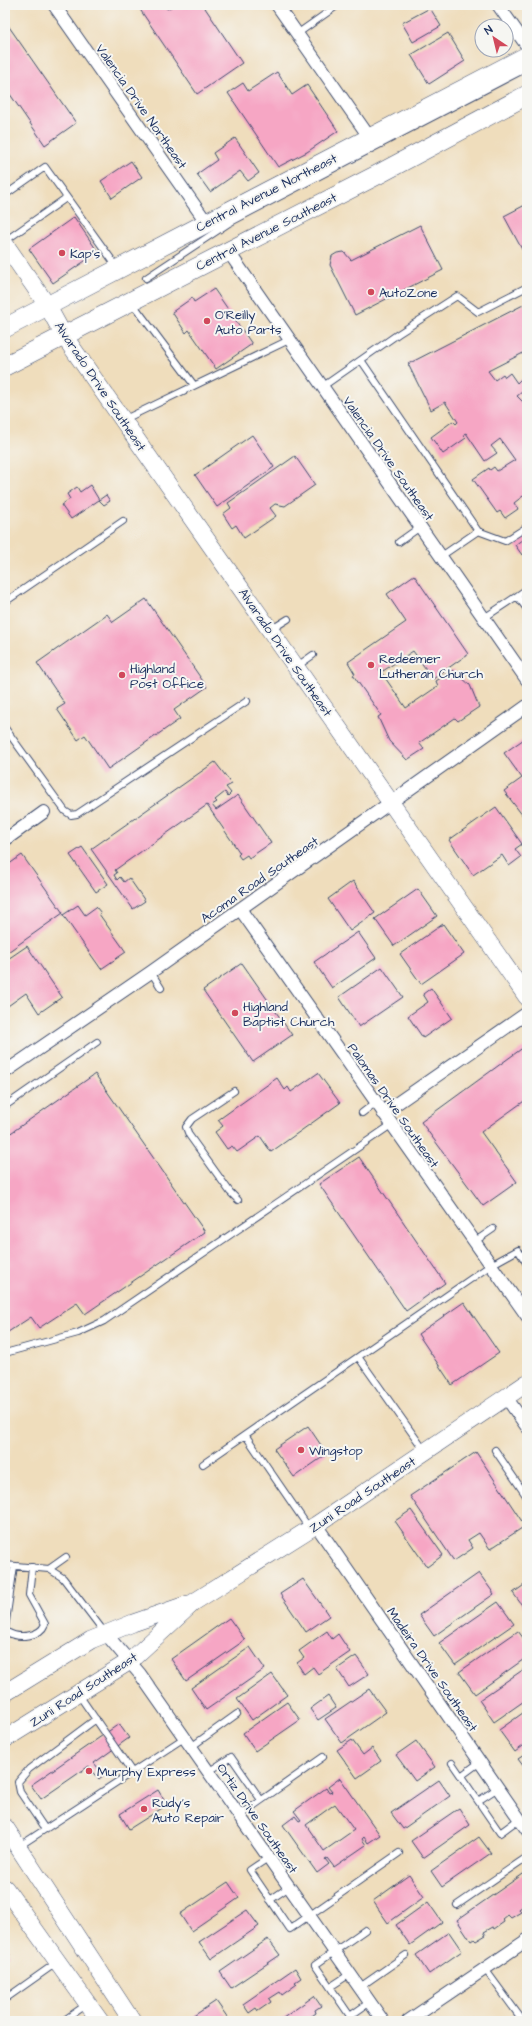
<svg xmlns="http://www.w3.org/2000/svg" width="532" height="2026" viewBox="0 0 532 2026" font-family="'Architects Daughter',sans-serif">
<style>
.building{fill:#f6a6c4;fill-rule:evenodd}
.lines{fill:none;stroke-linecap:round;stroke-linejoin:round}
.lane-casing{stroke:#3b496c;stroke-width:8}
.street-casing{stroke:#3b496c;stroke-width:14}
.secondary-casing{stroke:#3b496c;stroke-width:18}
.primary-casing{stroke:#3b496c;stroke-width:20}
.lane{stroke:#fff;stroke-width:6}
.street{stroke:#fff;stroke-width:12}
.secondary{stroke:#fff;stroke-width:17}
.primary{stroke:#fff;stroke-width:19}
.poi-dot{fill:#d1495b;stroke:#f6f6f2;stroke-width:1.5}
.labels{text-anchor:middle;stroke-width:4;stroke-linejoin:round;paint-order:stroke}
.street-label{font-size:13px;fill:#1b2f5e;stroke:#f6f6f2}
.poi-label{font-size:13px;fill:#1b2f5e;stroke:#f6f6f2;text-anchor:start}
</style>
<rect width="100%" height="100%" fill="#f6f6f2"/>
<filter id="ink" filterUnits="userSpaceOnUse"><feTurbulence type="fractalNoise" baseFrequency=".025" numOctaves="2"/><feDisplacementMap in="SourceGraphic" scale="8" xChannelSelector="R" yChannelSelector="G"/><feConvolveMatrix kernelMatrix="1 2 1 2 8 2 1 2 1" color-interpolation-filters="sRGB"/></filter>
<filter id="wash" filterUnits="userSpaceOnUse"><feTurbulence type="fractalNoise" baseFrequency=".012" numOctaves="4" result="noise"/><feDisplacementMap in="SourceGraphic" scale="16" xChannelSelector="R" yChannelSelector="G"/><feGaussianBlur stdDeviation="0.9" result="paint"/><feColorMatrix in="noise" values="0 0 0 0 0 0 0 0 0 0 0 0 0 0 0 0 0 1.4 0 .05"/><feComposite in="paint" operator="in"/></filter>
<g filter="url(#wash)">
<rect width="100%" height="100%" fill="#efddbc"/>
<g id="blocks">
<path class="building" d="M137,5H165L167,9L171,7L169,5H203L242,63L197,94Z
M430,8L441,26L413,42L402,23Z
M5,21L76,123L45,145L5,87Z
M448,33L465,61L429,84L411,55Z
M277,72L292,95L307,85L338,131L307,152L278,167L228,93L243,83L248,91Z
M235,138L259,173L248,181L240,171L210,192L197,174L217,160L213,153Z
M131,161L142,177L112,198L101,181Z
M527,204V254L525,255L504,216Z
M74,217L98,252L53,283L29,249Z
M420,225L443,270L355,315L330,265L332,256L337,253L344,252L351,260Z
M214,289L252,344L216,369L189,330L186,333L172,312L192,298L194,302Z
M527,303V351L488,371L495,380L503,374L505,377L510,373L517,383L521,379L527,388L517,396L527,406V499L523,496L514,503L518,509L505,518L500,511L497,513L473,479L489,468L490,470L494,467L497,471L515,460L500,439L491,446L497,453L485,461L466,433L463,435L466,438L443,454L431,437L453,421L456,424L458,422L445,402L431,410L408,364Z
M252,435L274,467L217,507L195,475Z
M295,456L315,485L285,506L275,504L270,508L276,516L244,538L236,525L232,528L223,514L231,508L228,503Z
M90,485L99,500L71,519L61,505L70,499L67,494L77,487L80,492Z
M106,495L110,501L104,505L99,500Z
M527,536V552L522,555L515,545Z
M414,575L468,654L433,679L413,651L383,671L381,668L379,669L406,708L438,686L436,681L453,670L470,685L479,707L458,721L455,718L419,743L424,749L407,760L389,741L378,717L381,715L353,675L355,674L348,662L406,622L387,594Z
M146,599L207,687L174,710L180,719L108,769L85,735L78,740L57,709L65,704L37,663L107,614L113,622Z
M527,737V813L523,816L504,791L522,778L504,753Z
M215,762L232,784L226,787L231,793L228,796L225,792L215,800L217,802L212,805L216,810L238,795L271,843L249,858L247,855L241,859L238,855L240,853L207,805L115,870L117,873L114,875L117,880L120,877L124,882L129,878L145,901L133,909L91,849Z
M496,807L522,844L515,849L521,857L509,866L502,855L473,875L449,840Z
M82,847L108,884L96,892L70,855Z
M22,855L63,913L5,954V867Z
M353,881L375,913L350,931L328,899Z
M418,889L437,916L394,946L375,919Z
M78,905L85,915L96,907L101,913L99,914L126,952L101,969L63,915Z
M443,924L464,954L421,984L400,954Z
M358,932L376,958L332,988L314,962Z
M27,946L62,997L39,1013L26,993L5,1008V961Z
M242,963L292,1035L253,1062L203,990Z
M382,967L403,997L359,1027L339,997Z
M431,988L452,1018L423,1038L408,1016L428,1002L423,994Z
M524,1047L527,1051V1099L481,1132L517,1182L483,1206L421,1122Z
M318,1073L340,1103L271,1152L260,1136L237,1152L232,1146L227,1149L215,1132L223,1126L218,1120L277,1078L285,1090L288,1087L291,1092Z
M95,1074L205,1232L85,1314L77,1303L39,1328L31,1317L5,1334V1137Z
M359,1157L445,1283L406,1311L319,1184Z
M464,1302L499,1353L452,1385L418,1334Z
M308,1426L327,1454L294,1477L274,1449Z
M476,1452L525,1526L490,1549L479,1533L468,1540L473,1548L454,1561L410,1496Z
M411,1510L443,1555L427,1567L395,1521Z
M479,1573L494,1594L434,1636L419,1615Z
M303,1579L329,1616L306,1632L280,1594Z
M527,1583V1612L513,1593Z
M498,1602L514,1624L455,1665L439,1643Z
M229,1618L245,1640L186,1681L171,1659Z
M327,1631L332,1639L338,1634L350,1652L318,1674L313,1667L304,1674L297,1663L304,1658L299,1651Z
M518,1631L527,1643V1657L475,1694L459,1672Z
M250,1647L265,1669L206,1710L191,1688Z
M356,1656L369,1674L349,1687L337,1669Z
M527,1667V1699L494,1722L479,1700Z
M272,1674L287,1695L252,1720L237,1699Z
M369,1689L386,1712L342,1743L325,1719Z
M328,1696L336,1708L318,1720L310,1709Z
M287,1702L300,1720L255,1751L243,1733Z
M527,1710V1743L515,1752L499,1730Z
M119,1724L129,1738L94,1763L104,1775L99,1779L89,1766L41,1799L31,1785Z
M352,1740L363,1755L372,1748L381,1761L357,1778L337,1750Z
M416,1741L435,1767L415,1781L396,1755Z
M527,1753V1771L518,1759Z
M340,1778L380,1835L368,1843L364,1837L362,1839L366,1845L334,1867L327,1858L325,1859L329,1864L317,1873L283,1825L295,1816L299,1821L301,1820L294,1811L326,1788L329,1793L332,1792L328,1787ZM335,1804L354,1830L324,1851L306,1825Z
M439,1780L450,1796L403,1829L391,1813Z
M158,1790L167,1805L129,1829L120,1814Z
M459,1808L470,1825L423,1858L411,1841Z
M479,1837L491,1853L442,1887L431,1871Z
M526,1872L527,1903L519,1909L521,1912L511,1918L508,1915L503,1919L504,1922L494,1929L493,1927L484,1932L486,1935L476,1941L474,1939L471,1941L457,1920Z
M409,1875L424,1897L388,1923L373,1901Z
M228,1882L239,1898L191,1931L180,1914Z
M428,1902L442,1922L410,1945L396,1925Z
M247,1910L259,1926L211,1959L199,1942Z
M449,1932L462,1951L429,1974L416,1955Z
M268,1939L280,1955L231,1988L220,1972Z
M5,1947L10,1955L5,1959Z
M295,1968L301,1978L295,1982L297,1984L282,1995L280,1992L269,1999L271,2002L258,2011L256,2008L249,2013L243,2004Z
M314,1996L321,2006L315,2010L316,2013L305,2021H279Z
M216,2001L228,2018L224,2021H186Z
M328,2017L330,2021H316L320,2018L322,2021Z"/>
</g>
</g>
<g filter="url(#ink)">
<use href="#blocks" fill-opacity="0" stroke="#3b496c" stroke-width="1"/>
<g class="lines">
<defs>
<path id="lane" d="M297,34L338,5
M5,195L45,167L117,267
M5,241L66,198
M146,278L229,223L527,68
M133,304L194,385
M361,360L478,531
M322,387L398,334L457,296L478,312L527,287
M123,420L289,340
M399,542L420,527
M440,557L478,531L505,541L527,527
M527,589L517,596L527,609
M5,602L123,521
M484,618L517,596
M272,629L288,619
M296,667L313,655
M5,728L65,811L71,815L77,814L247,701
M151,972L161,988
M234,1091L192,1119L186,1127L189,1135L230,1192L238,1200
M5,1106L97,1042
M362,1113L375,1103
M474,1242L493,1229
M5,1353L78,1333L104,1321L391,1125
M359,1358L424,1450
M246,1436L309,1528
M495,1450L527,1497
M203,1464L491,1265L518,1250L527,1264
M5,1565L49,1569L63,1578L105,1633
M14,1566L5,1628L7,1632C19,1639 40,1637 45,1624L29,1595L32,1567
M49,1569L66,1557
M79,1695L132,1772
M191,1747L237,1714
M452,1763L500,1833L519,1819
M208,1772L231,1757L261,1800
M461,1776L480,1762
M478,1801L498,1788
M239,1816L323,1757
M45,1829L20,1792L18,1782L29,1769L96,1719
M18,1847L184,1738
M268,1858L250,1870L290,1929L399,1853
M270,1900L289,1887
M457,1905L527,1857
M365,1930L315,1965L350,2016L370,2002
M485,1969L523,2021
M330,1987L350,1974
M360,1987L406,1955
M5,1999L56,1963
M63,2021L86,2005"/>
<path id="street" d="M54,5L207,223
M277,5L370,138
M498,5L527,46
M228,251L527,680
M5,840L44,812
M240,909L527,1316
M5,1072L151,972L527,706
M383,1113L527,1013
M506,1397L527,1427
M316,1525L527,1830
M106,1634L140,1674L383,2021
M408,2021L527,1940"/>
<path id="secondary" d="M5,244L47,305L64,336L527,997
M5,1693L91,1640L133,1623L188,1604
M5,1739L130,1661L194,1602L316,1525L527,1383
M5,1827L132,2021
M5,1888L100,2021"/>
<path id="primary" d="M5,328L527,56
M5,366L377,175L527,95"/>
</defs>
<use href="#lane" class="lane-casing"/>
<use href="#street" class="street-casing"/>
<use href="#secondary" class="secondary-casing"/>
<use href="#primary" class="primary-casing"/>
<use href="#lane" class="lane"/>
<use href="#street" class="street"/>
<use href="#secondary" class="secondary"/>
<use href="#primary" class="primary"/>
</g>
</g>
<g class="poi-dot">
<circle cx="62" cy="253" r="4"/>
<circle cx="371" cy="292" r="4"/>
<circle cx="207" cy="321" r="4"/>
<circle cx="371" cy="665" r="4"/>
<circle cx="122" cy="675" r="4"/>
<circle cx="235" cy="1013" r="4"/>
<circle cx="301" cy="1450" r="4"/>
<circle cx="89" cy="1771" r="4"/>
<circle cx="144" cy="1809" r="4"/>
</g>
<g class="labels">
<g class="street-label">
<text transform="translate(142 106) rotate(55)" y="5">Valencia Drive Northeast</text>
<text transform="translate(266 192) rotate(-27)" y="5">Central Avenue Northeast</text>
<text transform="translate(266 231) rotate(-27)" y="5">Central Avenue Southeast</text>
<text transform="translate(101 386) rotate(56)" y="5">Alvarado Drive Southeast</text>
<text transform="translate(389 458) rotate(55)" y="5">Valencia Drive Southeast</text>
<text transform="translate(286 652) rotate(55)" y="5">Alvarado Drive Southeast</text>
<text transform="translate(259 879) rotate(-35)" y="5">Acoma Road Southeast</text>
<text transform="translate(394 1105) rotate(55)" y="5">Palomas Drive Southeast</text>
<text transform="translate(362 1494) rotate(-34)" y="5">Zuni Road Southeast</text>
<text transform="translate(433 1669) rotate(55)" y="5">Madeira Drive Southeast</text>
<text transform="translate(83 1689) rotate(-33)" y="5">Zuni Road Southeast</text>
<text transform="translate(258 1818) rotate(55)" y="5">Ortiz Drive Southeast</text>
</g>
<g class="poi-label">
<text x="70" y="258">Kap's</text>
<text x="379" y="297">AutoZone</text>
<text x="215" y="319">O'Reilly<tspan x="215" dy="15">Auto Parts</tspan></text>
<text x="379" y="663">Redeemer<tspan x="379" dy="15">Lutheran Church</tspan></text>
<text x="130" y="673">Highland<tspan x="130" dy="15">Post Office</tspan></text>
<text x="243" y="1011">Highland<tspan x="243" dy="15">Baptist Church</tspan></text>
<text x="309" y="1455">Wingstop</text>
<text x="97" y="1776">Murphy Express</text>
<text x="152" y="1807">Rudy's<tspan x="152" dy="15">Auto Repair</tspan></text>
</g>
</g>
<rect width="532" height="2026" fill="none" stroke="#f6f6f2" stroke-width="20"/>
<g transform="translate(494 38) rotate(325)"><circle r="19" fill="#f6f6f2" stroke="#9ea6b7"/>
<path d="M0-3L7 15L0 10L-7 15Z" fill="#d1495b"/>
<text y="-6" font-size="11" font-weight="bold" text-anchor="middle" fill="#1b2f5e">N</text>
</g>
</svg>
